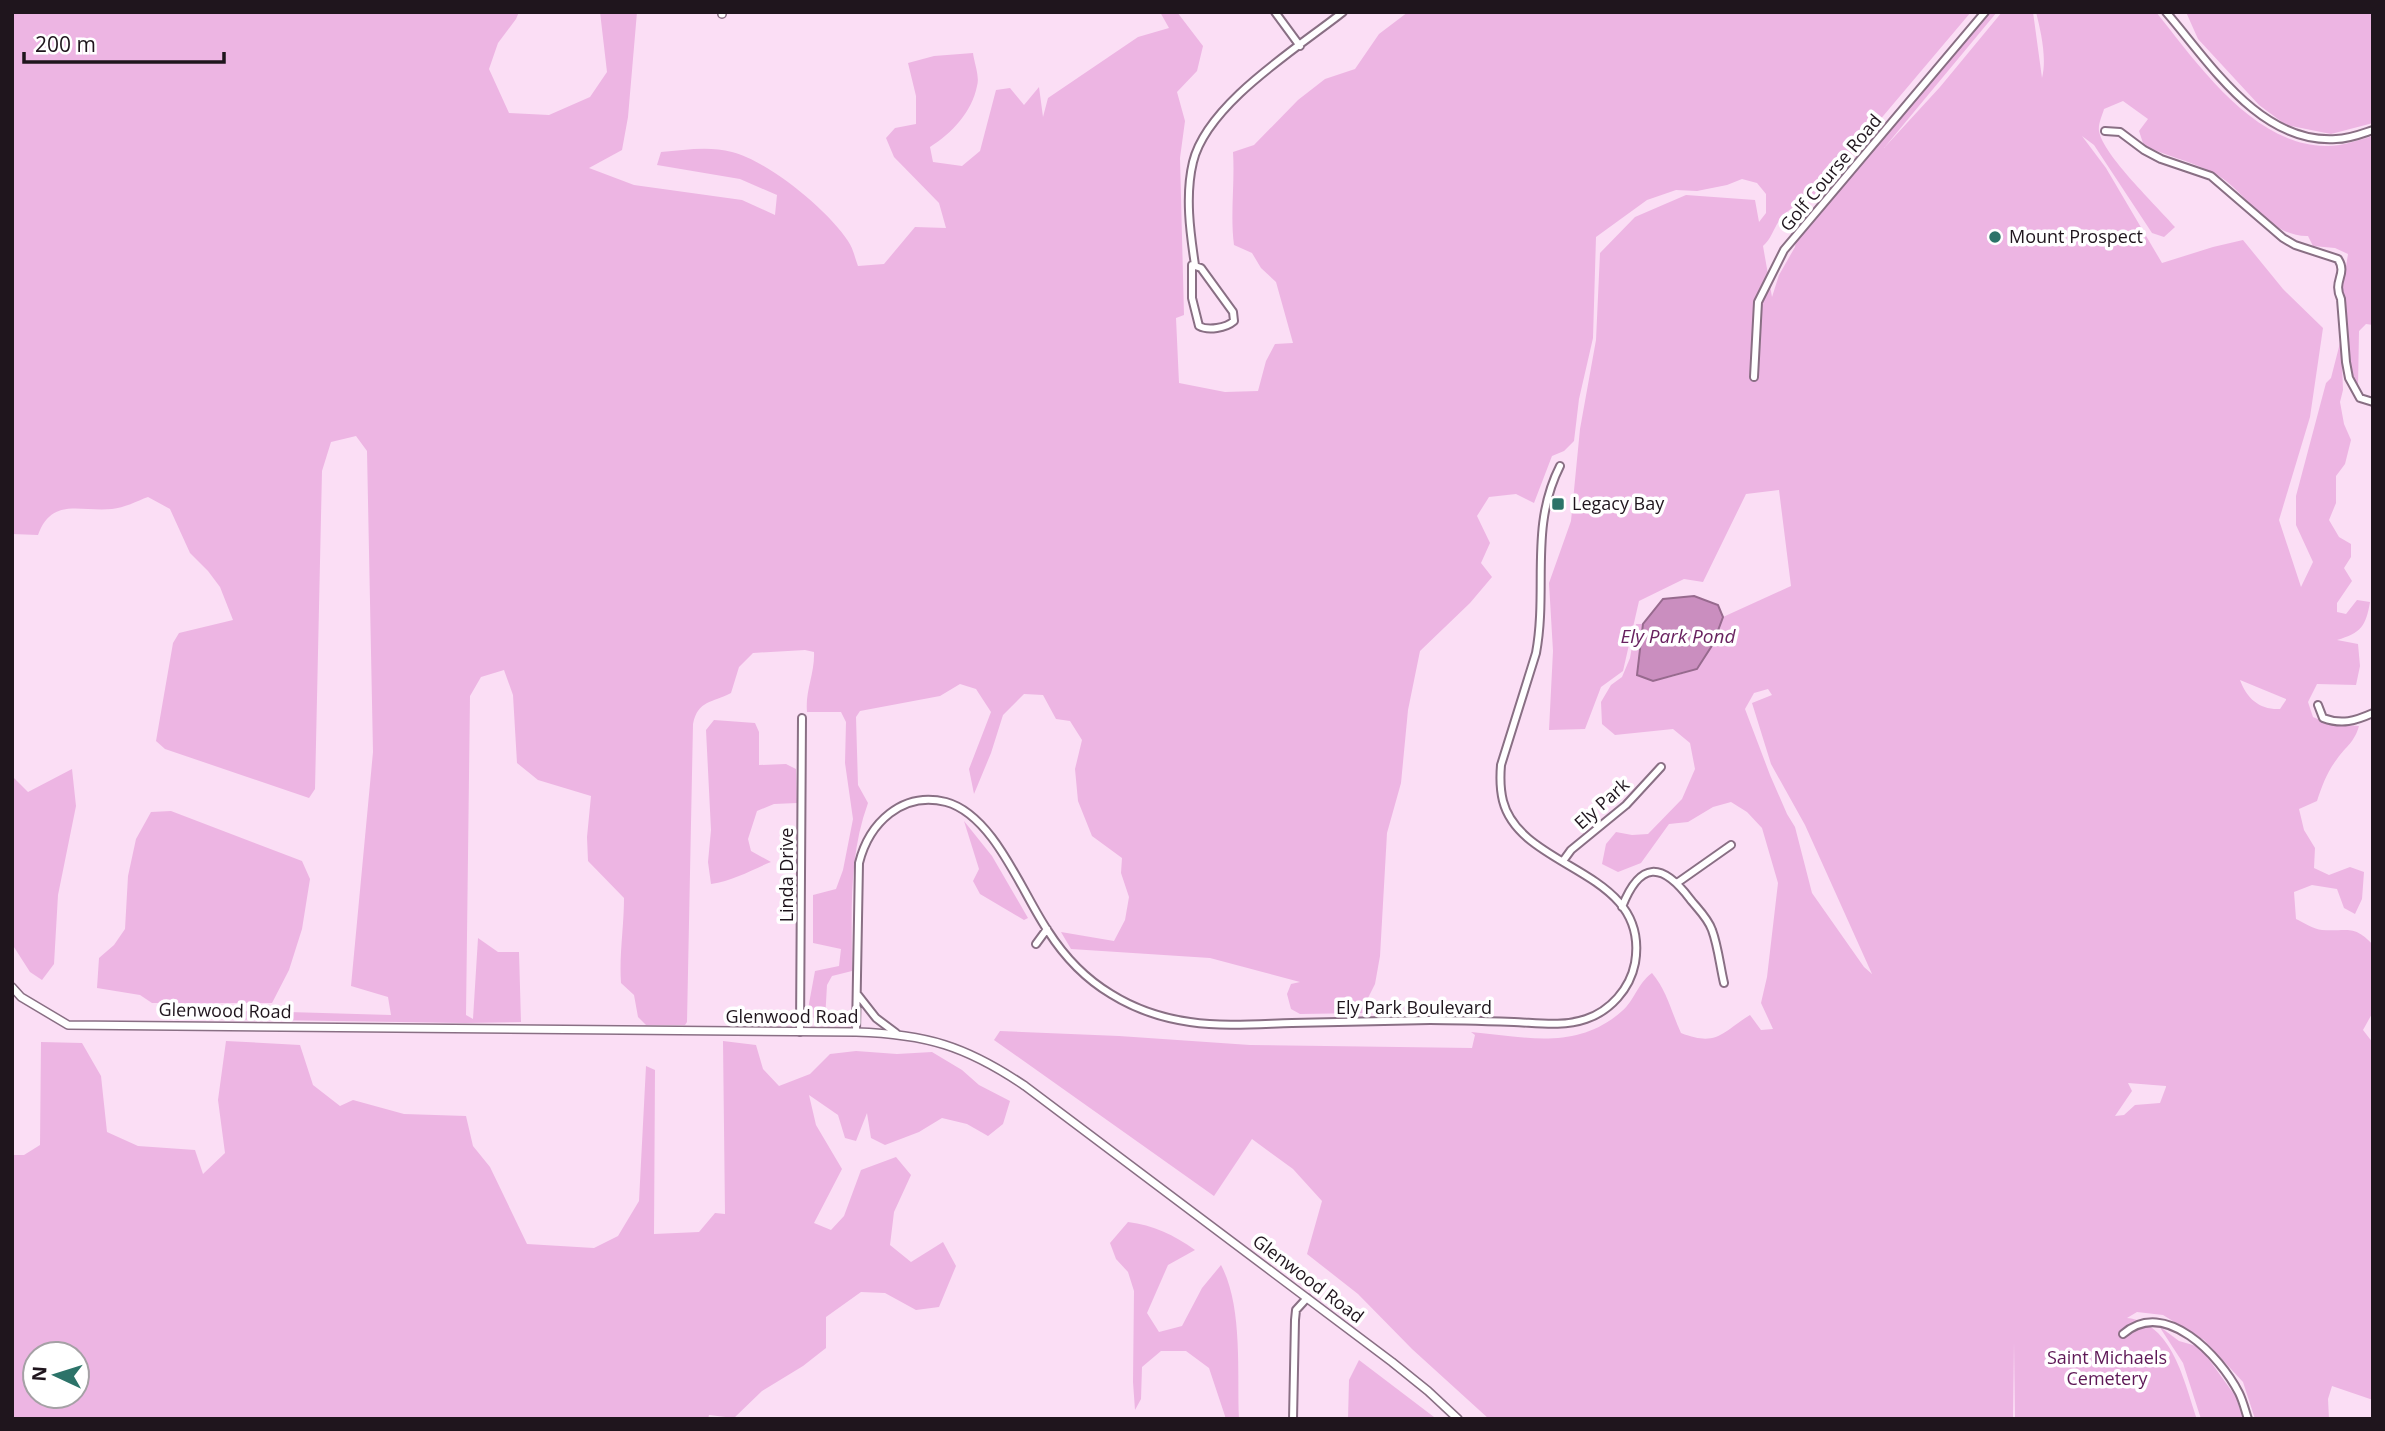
<svg xmlns="http://www.w3.org/2000/svg" width="2385" height="1431" viewBox="0 0 2385 1431" font-family="'Open Sans',sans-serif">
<style>
.green{fill:#edb5e3;fill-rule:evenodd}
.water{fill:#ca8ebf;stroke:#976a8e;stroke-width:2}
.lines{fill:none;stroke-linecap:round;stroke-linejoin:round}
.minor-casing{stroke:#896f84;stroke-width:10}
.tertiary-casing{stroke:#896f84;stroke-width:10}
.minor{stroke:#fff;stroke-width:6}
.tertiary{stroke:#fff;stroke-width:7}
.poi-dot{fill:#2c7369;stroke:#fff;stroke-width:2.5}
.labels{text-anchor:middle;stroke-width:7;stroke-linejoin:round;paint-order:stroke}
.street-label{font-size:18px;fill:#1f151d;stroke:#fff}
.poi-label{font-size:18px;fill:#1f151d;stroke:#fff;text-anchor:start}
.park-label{font-size:18px;fill:#5e1856;stroke:#fff}
.water-label{font-size:19px;font-style:italic;fill:#68215f;stroke:#fff}
</style>
<rect width="100%" height="100%" fill="#fbdef5"/>
<path class="green" d="M12,12H519L516,19L498,43L489,69L509,113L549,115L590,97L607,72L600,12H637L628,117L622,150L589,168L634,185L742,200L775,215L777,195L740,179L657,165L661,152C685,150 709,146 732,152C768,161 828,210 848,241C853,248 855,258 858,266L884,264L915,227L946,228L939,203L894,157L886,138L895,128L916,124V96L908,63L934,56L973,53C974,62 980,77 977,86C972,112 952,133 930,147L933,162L962,166L980,151L996,90L1010,88L1024,105L1039,87L1043,117L1048,98L1138,37L1169,28L1160,12H1177L1203,46L1197,71L1177,92L1185,121L1180,158L1184,315L1176,318L1179,383L1225,392L1258,391L1266,361L1275,344L1293,343L1276,282L1261,268L1252,253L1234,245C1230,215 1235,183 1233,152L1254,145L1298,100L1325,79L1355,69L1379,34L1408,12H1971L1813,199C1800,204 1787,208 1779,221C1773,230 1771,239 1763,246L1772,297L1779,275L1795,247L1796,239L1989,12H1997L1884,148L1940,87L2002,12H2033L2042,78C2047,58 2041,32 2036,12H2156C2198,64 2252,144 2325,146C2340,147 2358,140 2373,136V325L2366,324L2359,331L2358,387L2350,372L2340,285L2345,273L2348,254L2335,248L2313,246L2308,236C2266,237 2245,187 2210,171C2189,161 2165,155 2144,146L2139,131L2148,119L2123,101L2104,109C2102,116 2098,124 2099,131C2103,155 2157,206 2175,227L2164,237L2152,233L2094,145L2082,136L2106,168L2162,263L2213,247L2243,240L2283,289L2323,328L2310,417L2279,520L2301,587L2313,562L2296,525V496L2326,383L2331,378L2341,339L2343,390L2340,402L2344,424L2351,440L2345,464L2336,476V503L2329,520L2339,537L2351,544V557L2344,568L2352,581L2337,603V612L2346,614L2357,600L2370,602C2366,626 2361,633 2337,640L2358,644L2360,666L2356,685L2317,684L2308,702L2313,717L2329,724L2359,726C2354,743 2347,745 2337,759C2327,772 2322,786 2317,801L2299,809L2304,830L2315,848L2314,868L2329,875L2350,867L2364,872L2362,899L2355,914L2344,908L2337,889L2312,885L2294,892L2296,919C2304,923 2314,929 2322,930C2347,932 2354,924 2373,945V1012L2363,1030L2373,1043V1400L2332,1386L2328,1399L2329,1419H2255L2243,1382L2204,1340L2163,1315L2137,1312L2127,1318C2173,1323 2184,1382 2197,1419H2015L2014,1342L2013,1419H1489L1412,1349L1358,1294L1307,1254L1322,1201L1293,1169L1252,1139L1214,1196L994,1040L1000,1031L1119,1036L1250,1045L1472,1048L1475,1035L1471,1032C1526,1037 1577,1051 1622,1011C1635,1000 1637,984 1652,973C1667,991 1671,1011 1681,1033C1717,1047 1721,1033 1750,1015L1761,1030L1773,1029L1761,1003L1767,977L1778,883L1762,828L1747,812L1731,802L1713,807L1688,822L1669,824L1641,863L1618,872L1602,864L1606,844L1616,832L1632,835L1648,834L1682,799L1695,769L1690,743L1673,729L1615,735L1602,724L1601,702L1611,685L1622,677L1630,658L1636,624H1643L1638,674C1661,684 1674,676 1697,669L1713,644L1723,617L1791,586L1779,490L1746,494L1703,582L1684,579L1639,601L1623,671L1601,687L1585,729L1549,730L1553,651L1549,583L1571,521L1580,429L1596,340L1600,253L1635,217L1686,195L1755,200L1759,222L1766,213V194L1757,183L1742,179L1727,185L1697,191L1676,190L1647,200L1596,237L1593,338L1579,399L1574,441L1564,451L1552,456L1534,503L1516,494L1489,497L1477,516L1490,543L1481,563L1492,577L1470,603L1420,651L1408,710L1401,783L1387,833L1380,956L1375,984L1366,1002V1013L1300,1014L1291,1009L1287,994L1291,984L1300,982L1210,958L1071,949L1061,932L1114,941L1125,920L1129,897L1121,873L1122,858L1092,836L1078,801L1075,769L1082,740L1070,721L1056,719L1043,695L1024,694L1003,715L991,753L974,794L969,769L991,712L976,689L960,684L940,696L860,711L856,717L858,785L868,803C848,858 852,914 852,971L832,976L827,985L825,1020L810,1017L808,1009L815,971L839,966L841,949L813,943V895L836,889L843,870L853,819L845,763L846,722L841,712H807C805,691 815,673 814,652L805,650L753,653L739,667L731,693C712,703 698,700 693,724L687,1022L685,1025H646L638,1017L634,995L621,983C619,955 624,927 624,898L588,861L587,837L591,796L538,780L517,763L513,695L504,670L481,677L470,696L466,1015L473,1019L478,938L498,952H519L521,1022L465,1023L205,1019L187,1013L254,1011L391,1015L388,997L351,986L373,752L367,451L356,436L331,442L322,471L315,789L309,798L165,749L156,741L173,643L179,633L233,620L220,587L208,571L190,553L170,509L148,497C137,501 124,508 112,509C79,512 52,497 38,535L12,534ZM2240,680L2286,699V700L2280,709C2260,710 2247,699 2240,680ZM1768,689L1772,695L1752,703L1771,764L1805,825L1872,974L1864,967L1812,893L1795,827L1787,814L1770,775L1745,709L1754,693ZM2128,1083L2166,1086V1087L2160,1103L2135,1105L2124,1115L2115,1116L2132,1091Z
M2186,12H2373V123L2331,134L2286,125L2259,105L2198,39Z
M714,720L755,723L759,732V765L786,764L796,769L797,803L774,804L757,811L748,839L751,851L771,862C751,870 733,881 711,884L708,862L711,830L706,730Z
M72,769L76,806L58,895L54,964L42,980L30,972L12,944V776L28,792Z
M171,811L302,861L310,879L302,929L289,970L272,1003H152L140,995L97,988L99,958L114,945L125,929L128,876L136,839L151,812Z
M964,821L992,856L1028,918L1024,920L980,894L973,881L979,869Z
M226,1041L300,1045L313,1085L340,1106L353,1100L404,1114L466,1116L473,1146L490,1167L527,1244L594,1248L618,1236L639,1201L646,1066L655,1070L654,1234L699,1232L715,1213L725,1214L723,1041L756,1045L763,1069L779,1086L810,1074L830,1054L856,1051L897,1054L932,1052L962,1070L979,1085L1010,1101L1003,1124L988,1136L967,1124L942,1118L919,1132L885,1145L871,1138L867,1113L856,1141L845,1138L838,1115L809,1095L816,1125L842,1169L814,1223L831,1230L844,1216L861,1170L896,1157L911,1175L894,1212L890,1245L911,1262L943,1242L956,1266L939,1307L916,1310L885,1293L861,1292L826,1317V1348L803,1366L762,1391L734,1418L709,1415L708,1419H12V1155H24L40,1145L41,1042L82,1043L101,1076L107,1132L138,1146L195,1150L203,1174L225,1153L218,1100ZM35,1354H77V1396H35Z
M1128,1222C1153,1225 1174,1235 1195,1250L1168,1265L1147,1313L1159,1332L1182,1326L1202,1288L1221,1265C1243,1306 1237,1372 1239,1419H1226L1209,1368L1186,1351H1161L1142,1367L1141,1399L1135,1410L1133,1382L1134,1291L1128,1272L1116,1259L1110,1243Z
M2159,1326L2179,1341L2200,1347L2236,1397L2243,1419H2201L2183,1363Z
M1359,1360L1434,1417L1435,1419H1348L1349,1380Z"/>
<path class="water" d="M1694,596L1718,605L1723,617L1713,644L1697,669L1653,681L1637,675L1643,624L1663,599Z"/>
<g class="lines">
<defs>
<path id="minor" d="M1275,12L1300,46
M2166,12C2210,63 2260,144 2336,139C2349,139 2361,134 2373,130
M2105,131L2120,132L2144,150L2161,159L2211,176L2283,238L2295,245L2338,259C2348,275 2332,280 2341,299L2346,362L2349,378L2360,398L2373,402
M1192,265L1201,268L1233,312L1234,321C1226,328 1208,331 1199,326L1192,298Z
M1195,265C1190,232 1185,195 1193,162C1207,104 1296,49 1343,12
M1754,377L1758,302L1784,250L1985,12
M2318,705L2323,718C2342,725 2355,721 2373,713
M1563,861L1571,850L1626,805L1661,767
M1677,883L1731,845
M1622,907C1640,861 1662,862 1690,899C1697,908 1708,918 1712,930C1718,946 1720,966 1724,983
M1036,944L1047,929
M858,995L876,1018L896,1033
M800,1032L802,718
M856,1032L859,863C869,823 902,791 946,802C994,815 1022,893 1048,931C1064,956 1086,979 1111,994C1135,1009 1162,1018 1190,1022C1224,1027 1258,1024 1292,1023C1338,1022 1384,1021 1430,1020C1458,1020 1486,1021 1514,1022C1538,1023 1563,1027 1586,1019C1610,1011 1630,989 1635,963C1651,869 1521,871 1503,801C1500,789 1500,777 1501,765L1536,653C1548,588 1529,527 1560,466
M2123,1334C2165,1297 2220,1356 2239,1393C2243,1401 2245,1410 2248,1419
M1293,1419L1295,1320L1296,1310L1307,1298"/>
<path id="tertiary" d="M722,14V12
M12,987L21,997L68,1025L856,1032C926,1034 966,1046 1025,1086L1392,1362L1428,1391L1458,1419"/>
</defs>
<use href="#minor" class="minor-casing"/>
<use href="#tertiary" class="tertiary-casing"/>
<use href="#minor" class="minor"/>
<use href="#tertiary" class="tertiary"/>
</g>
<g class="poi-dot">
<circle cx="1995" cy="237" r="7"/>
<rect x="1551" y="497" width="14" height="14" rx="3.5"/>
</g>
<g class="labels">
<g class="street-label">
<text transform="translate(1831 173) rotate(-50)" y="6">Golf Course Road</text>
<text transform="translate(1602 804) rotate(-42)" y="6">Ely Park</text>
<text transform="translate(787 875) rotate(-90)" y="6">Linda Drive</text>
<text x="1414" y="1014">Ely Park Boulevard</text>
<text transform="translate(225 1011) rotate(1)" y="6">Glenwood Road</text>
<text x="792" y="1023">Glenwood Road</text>
<text transform="translate(1308 1279) rotate(37)" y="6">Glenwood Road</text>
</g>
<g class="poi-label">
<text x="2009" y="243">Mount Prospect</text>
<text x="1572" y="510">Legacy Bay</text>
</g>
<g class="park-label">
<text x="2107" y="1364">Saint Michaels<tspan x="2107" dy="21">Cemetery</tspan></text>
</g>
<g class="water-label">
<text x="1678" y="643">Ely Park Pond</text>
</g>
</g>
<rect width="2385" height="1431" fill="none" stroke="#1f151d" stroke-width="28"/>
<g transform="translate(56 1375) rotate(274)"><circle r="33" fill="#ffffff" stroke="#a5a1a5" stroke-width="2"/>
<path d="M0-5L12 26L0 18L-12 26Z" fill="#2c7369"/>
<text y="-10" font-size="19" font-weight="bold" text-anchor="middle" fill="#1f151d">N</text>
</g>
<path d="M24 52v10h200v-10" fill="none" stroke="#1f151d" stroke-width="3.5"/>
<text x="35" y="52" font-size="21" fill="#1f151d" stroke="#ffffff" stroke-width="5" paint-order="stroke">200 m</text>
</svg>
